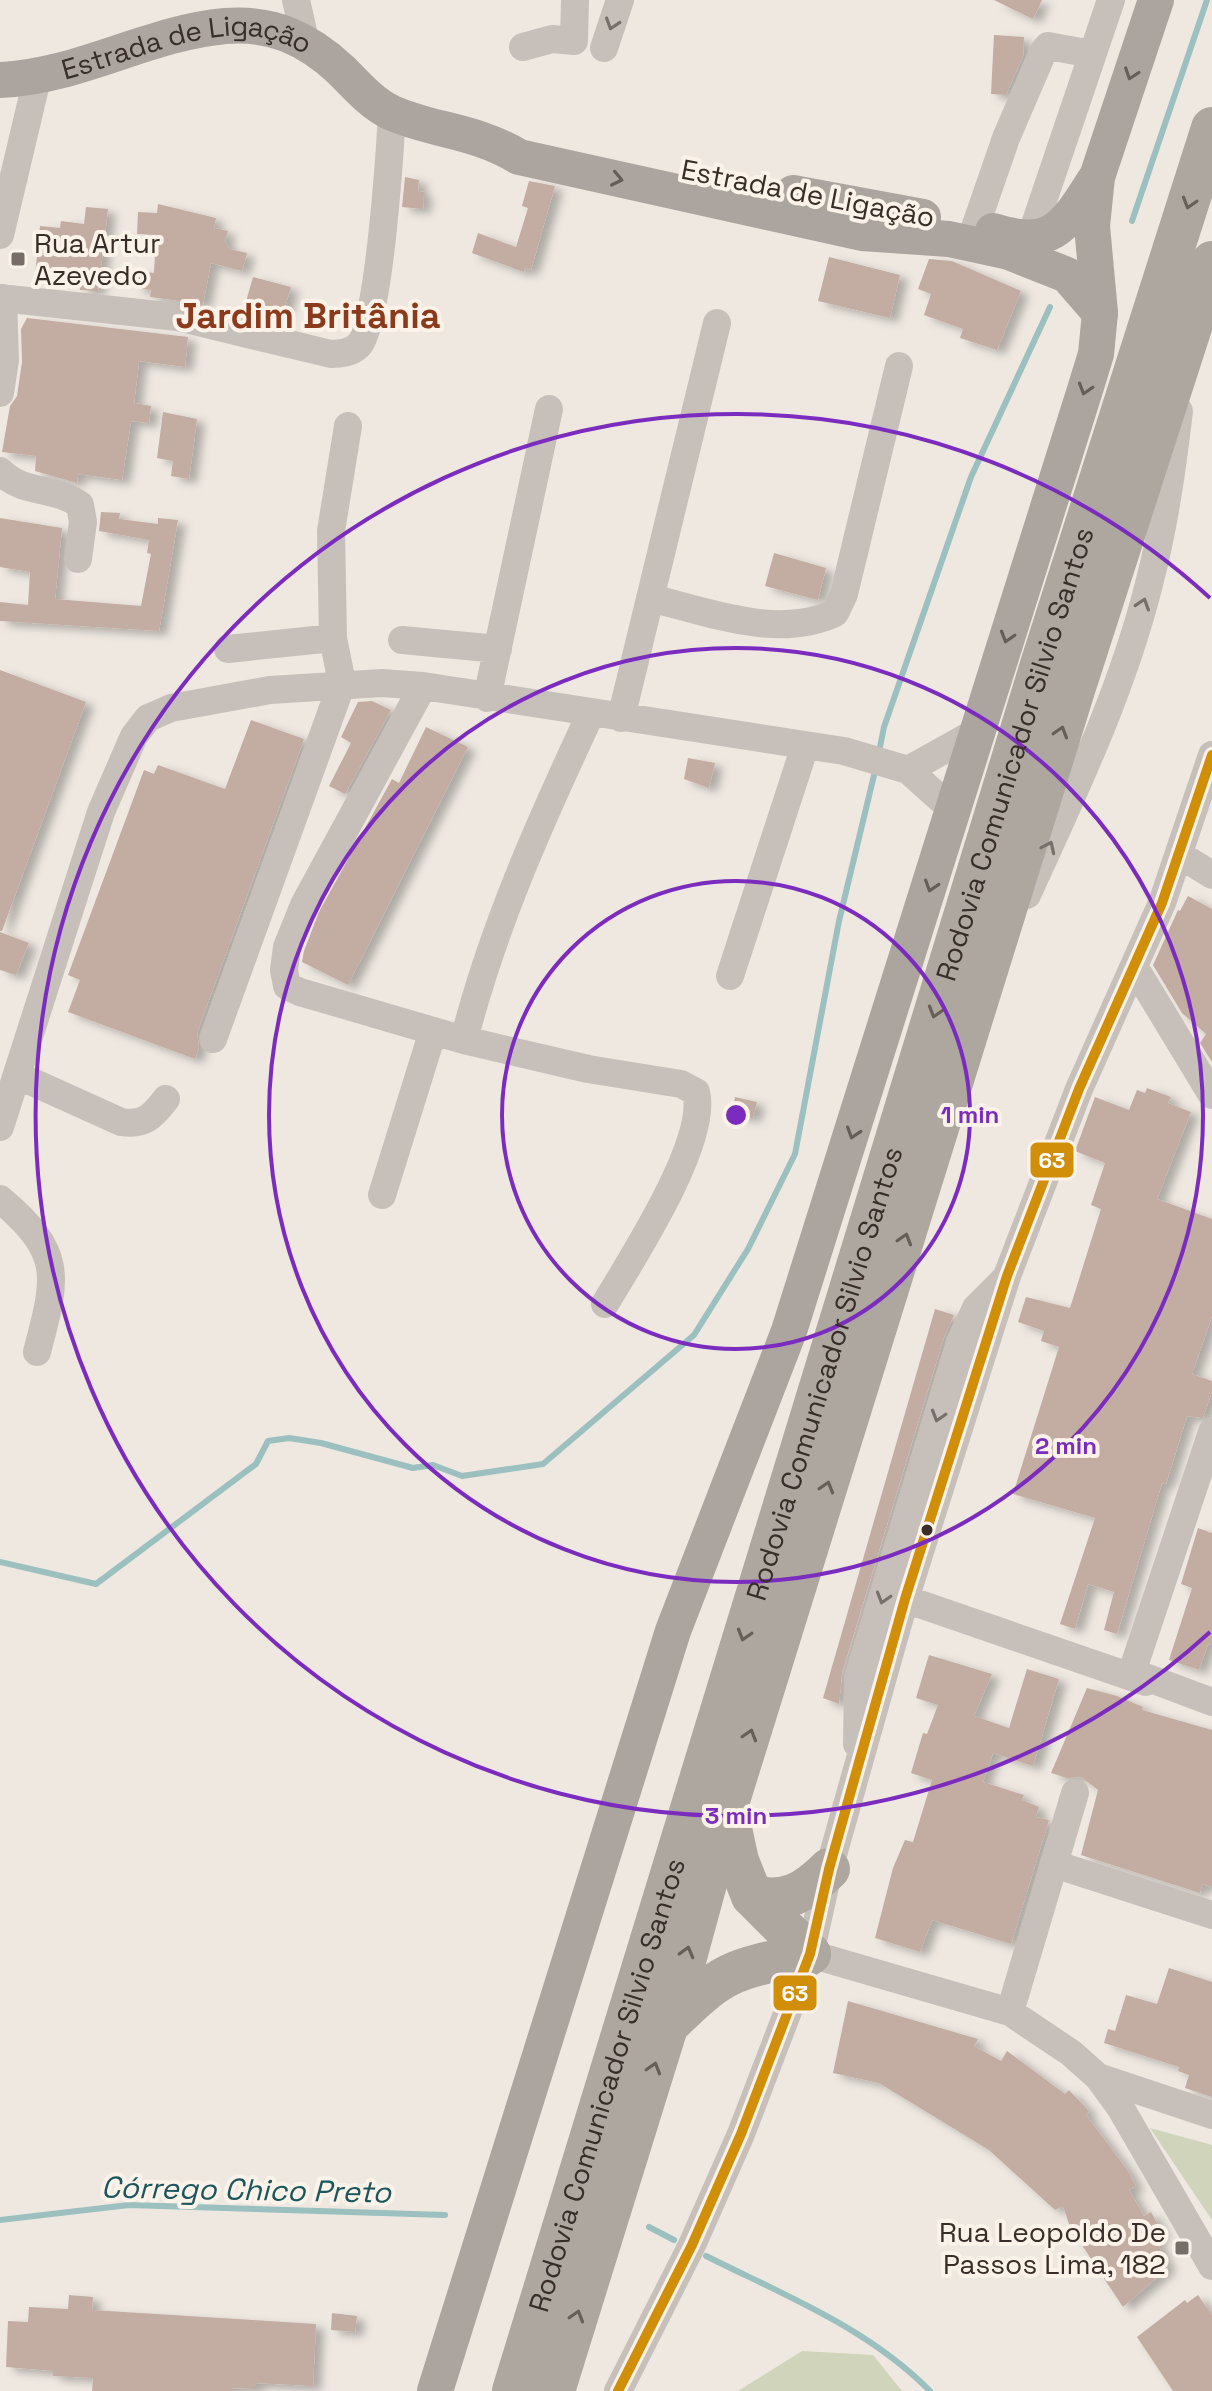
<svg xmlns="http://www.w3.org/2000/svg" width="1212" height="2391" viewBox="0 0 1212 2391" font-family="'Space Grotesk',sans-serif">
<style>
.green{fill:#cfd4ba}
.lines{fill:none;stroke-linecap:round;stroke-linejoin:round}
.stream{stroke:#9cbfc0;stroke-width:6}
.building{fill:#c3aca2;filter:url(#shadow)}
.minor{stroke:#c7c0ba;stroke-width:28}
.major{stroke:#aca59f;stroke-width:36}
.highway{stroke:#ada7a0;stroke-width:42}
.bus-1-casing{stroke:#fbf3e9;stroke-width:16}
.bus-1{stroke:#d18e08;stroke-width:10}
.oneway{stroke:#786f6a}
.oneway2{stroke:#665d58}
.oneway3{stroke:#675e58}
.ring{fill:none;stroke:#7b2cbf;stroke-width:4}
.poi-dot{fill:#786e69;stroke:#fbf3e9;stroke-width:3}
.bus-dot{fill:#382d28;stroke:#fbf3e9;stroke-width:3}
.labels{text-anchor:middle;stroke-width:8;stroke-linejoin:round;paint-order:stroke}
.street-label{font-size:28px;fill:#382d28;stroke:#fbf3e9}
.poi-label{font-size:28px;fill:#382d28;stroke:#fbf3e9;text-anchor:start}
.water-label{font-size:30px;font-style:italic;fill:#1b565c;stroke:#fbf3e9}
.district-label{font-size:36px;font-weight:bold;fill:#8c3a1c;stroke:#fbf3e9}
.centre{fill:#7b2cbf;stroke:#fbf3e9;stroke-width:4}
.ring-label{font-size:24px;text-anchor:middle;font-weight:bold;fill:#7b2cbf;stroke:#fbf3e9;stroke-width:8;stroke-linejoin:round;paint-order:stroke}
.line-badge{stroke:#fbf3e9;stroke-width:3}
.badge-label{font-size:22px;text-anchor:middle;font-weight:bold;fill:#fff}
</style>
<defs>
<filter id="shadow"><feDropShadow dx="8" dy="4.5" stdDeviation="4" flood-color="#0004"/></filter>
</defs>
<rect width="100%" height="100%" fill="#eee8e1"/>
<path class="green" d="M1150,2128L1212,2145V2220Z
M802,2351L873,2355L902,2391H738Z"/>
<g class="lines">
<path class="stream" d="M1132,221L1207,0
M879,752L884,727L971,477L1050,307
M0,1562L96,1584L256,1464L268,1441L289,1438L321,1443L413,1468L433,1465L462,1476L543,1464L694,1335L748,1249L795,1154L839,921L876,767
M0,2220L129,2205L445,2215
M649,2227L674,2240
M706,2256C784,2295 868,2328 930,2391"/>
</g>
<path class="building" d="M994,0H1042L1033,19Z
M994,35L1024,37L1023,56L1006,95L991,94Z
M405,177L419,180L418,191L424,192L423,209L402,207Z
M529,181L555,186L531,270L525,268L524,272L472,253L478,233L516,247L528,208L522,206Z
M158,204L216,218L214,228L228,231L225,241L229,249L247,253L242,271L211,263L203,304L150,297L151,290L136,288L138,271L154,273L156,234H137L138,212L157,213Z
M86,207L108,209L98,291L80,290L81,278L35,275L40,226L60,228L61,221L84,224Z
M829,257L900,275L890,318L818,301Z
M929,259L952,261L1021,291L997,350L960,338L963,329L924,315L931,294L918,289Z
M253,277L291,287L281,320L264,314L262,319L243,312Z
M27,318L188,337L185,367L139,361L134,403L151,406L149,423L131,421L122,480L78,474L77,483L35,471L36,456L2,452L10,406L17,396L22,362L21,329Z
M163,412L197,419L189,479L171,476L173,461L157,458Z
M101,512L120,513L119,519L158,524V518L178,520L159,631L0,621V602L28,605L30,572L0,567V518L62,528L55,599L141,606L151,554L147,553L149,540L99,531Z
M774,553L826,568L818,600L765,586Z
M0,670L86,702L2,931H0Z
M372,701L391,710L345,794L329,786L351,743L341,737L358,702Z
M251,720L304,739L197,1033L199,1048L195,1059L68,1012L80,980L68,975L144,770L154,774L158,765L225,789Z
M426,727L468,747L348,985L302,962L304,951L319,912L392,779L399,783Z
M688,758L715,763L709,788L684,779Z
M1188,896L1212,909V1062L1200,1043L1206,1034L1182,1013L1153,965L1178,910L1180,911Z
M0,932L29,943L16,975L0,970Z
M1147,1088L1171,1097L1168,1103L1191,1112L1157,1199L1212,1219V1316L1192,1374L1212,1381V1391L1203,1418L1187,1416L1166,1484L1162,1483L1117,1634L1104,1630L1114,1592L1088,1584L1075,1629L1060,1624L1095,1518L1013,1494L1059,1347L1041,1341L1044,1331L1018,1322L1026,1297L1070,1308L1101,1209L1091,1205L1105,1163L1075,1151L1095,1097L1129,1110L1137,1090L1145,1093Z
M735,1097L757,1102L753,1118L732,1114Z
M935,1309L954,1315L944,1337L842,1673L839,1704L823,1698Z
M1198,1528L1212,1533V1645L1208,1644L1199,1670L1169,1660L1192,1588L1181,1584Z
M929,1655L992,1674L974,1716L1009,1728L1027,1669L1059,1679L1033,1766L993,1753L983,1782L1024,1795L1022,1800L1039,1807L1036,1817L1049,1820L1011,1944L932,1920L920,1952L875,1938L893,1868L905,1840L913,1842L932,1780L911,1773L923,1733L927,1734L938,1705L916,1698Z
M1087,1688L1117,1696L1143,1707L1142,1710L1212,1730V1887L1202,1884L1200,1893L1081,1855L1098,1790L1081,1777L1067,1778L1051,1773Z
M1169,1968L1212,1982V2097L1185,2088L1189,2075L1178,2071L1179,2067L1104,2043L1108,2029L1115,2031L1126,1995L1157,2004Z
M848,2001L978,2039L974,2046L1001,2061L1007,2051L1065,2094L1069,2090L1089,2111L1086,2115L1126,2168L1136,2186L1129,2190L1144,2216L1151,2212L1163,2234L1156,2239L1168,2268L1123,2307L1070,2227L1063,2206L1055,2210L989,2150L879,2083L833,2073Z
M69,2295L93,2297L92,2310L316,2324L313,2386L256,2383V2389L231,2388V2391H92L93,2378L53,2376V2371L6,2367L8,2321L28,2322L29,2307L68,2309Z
M1198,2295L1212,2315V2391H1173L1137,2337L1185,2300L1187,2303Z
M332,2313L357,2316L355,2332L331,2330Z"/>
<g class="lines">
<path class="minor" d="M296,0L305,40
M523,47L552,39L574,41L575,0
M604,48L620,0
M0,235L37,79
M1030,239L1111,0
M970,242L1006,138L1043,52L1048,46L1092,54
M0,298L177,317L331,354C341,354 351,353 359,345C379,324 390,150 392,113
M0,393L5,360L3,298
M0,471C23,495 55,486 80,505L83,522L78,559
M650,598C710,612 777,640 835,613L844,594L899,366
M402,640L498,649
M228,649L333,638
M423,686L304,905L287,947L284,970L287,986L300,992L464,1040
M487,698L549,409
M591,713C541,820 493,926 464,1040L588,1069L681,1084L696,1092C709,1141 631,1260 605,1304
M621,718L717,323
M908,770L978,731
M1180,855L1212,875
M1027,895C1073,794 1122,692 1149,584C1164,527 1172,470 1179,411
M1135,968L1212,1095
M730,976L805,746
M213,1039L342,683L333,638L331,531L348,426
M17,1075L121,1122C144,1126 153,1116 166,1099
M0,1127L101,812L134,736L148,718L171,708L270,690L382,683L423,686L844,751L908,770L955,812
M382,1195L433,1031
M0,1199C64,1253 57,1276 37,1352
M1212,1432L1132,1672L1212,1702
M905,1599L1146,1682
M857,1744L858,1678L960,1342L976,1308L1004,1280
M1054,1864L1212,1915
M810,1954L1010,2012L1071,2053L1098,2077L1120,2107L1212,2266
M1010,2012L1075,1793
M1098,2077L1212,2115
M618,2391L692,2245L741,2134L810,1954L829,1869L905,1599L1007,1276L1079,1089L1162,903L1212,755"/>
<g class="major">
<path id="s1" d="M0,80C78,77 148,33 225,26C272,22 308,39 341,70C356,85 372,104 392,113C437,132 474,130 519,157L862,233L949,239L1009,252L1067,275L1100,313"/>
<path d="M793,193L923,217"/>
<path d="M993,231C1052,249 1064,228 1094,181"/>
<path d="M435,2391L673,1631L789,1331L1084,393L1096,354L1100,313L1092,226L1097,177L1156,0"/>
</g>
<g class="highway">
<path d="M728,1815L738,1861L752,1896L810,1954"/>
<path d="M752,1896C786,1904 806,1892 829,1869"/>
<path d="M667,2026C724,1969 733,1969 810,1954"/>
<path id="s2" d="M513,2391L1040,668L1212,128"/>
<path d="M554,2391L667,2027L726,1810L1074,690L1212,262"/>
</g>
<defs>
<path id="bus-1" d="M618,2391L692,2245L741,2134L810,1954L829,1869L905,1599L1007,1276L1079,1089L1162,903L1212,755"/>
</defs>
<use href="#bus-1" class="bus-1-casing"/>
<use href="#bus-1" class="bus-1"/>
</g>
<defs><path id="oneway-chevron" d="M-2-3.5L2.5 0L-2 3.5" fill="none" stroke-width="1.6" stroke-linecap="round" stroke-linejoin="round" transform="scale(2)"/></defs>
<g class="oneway">
<use href="#oneway-chevron" transform="translate(612 24) rotate(108)"/>
<use href="#oneway-chevron" transform="translate(1143 604) rotate(-72)"/>
<use href="#oneway-chevron" transform="translate(1049 847) rotate(-65)"/>
<use href="#oneway-chevron" transform="translate(938 1416) rotate(107)"/>
<use href="#oneway-chevron" transform="translate(883 1598) rotate(107)"/>
</g>
<g class="oneway2">
<use href="#oneway-chevron" transform="translate(1131 74) rotate(109)"/>
<use href="#oneway-chevron" transform="translate(617 179) rotate(12)"/>
<use href="#oneway-chevron" transform="translate(1085 389) rotate(107)"/>
<use href="#oneway-chevron" transform="translate(1007 637) rotate(107)"/>
<use href="#oneway-chevron" transform="translate(931 886) rotate(108)"/>
<use href="#oneway-chevron" transform="translate(853 1133) rotate(108)"/>
</g>
<g class="oneway3">
<use href="#oneway-chevron" transform="translate(1189 203) rotate(107)"/>
<use href="#oneway-chevron" transform="translate(1061 732) rotate(-73)"/>
<use href="#oneway-chevron" transform="translate(935 1012) rotate(107)"/>
<use href="#oneway-chevron" transform="translate(905 1239) rotate(-73)"/>
<use href="#oneway-chevron" transform="translate(827 1487) rotate(-73)"/>
<use href="#oneway-chevron" transform="translate(744 1635) rotate(107)"/>
<use href="#oneway-chevron" transform="translate(750 1735) rotate(-73)"/>
<use href="#oneway-chevron" transform="translate(687 1952) rotate(-75)"/>
<use href="#oneway-chevron" transform="translate(654 2068) rotate(-73)"/>
<use href="#oneway-chevron" transform="translate(577 2316) rotate(-73)"/>
</g>
<g class="ring">
<circle cx="736" cy="1115" r="234"/>
<circle cx="736" cy="1115" r="467"/>
<path d="M1210 1632A701 701 0 1 1 1210 598"/>
</g>
<g class="poi-dot">
<rect x="10" y="251" width="16" height="16" rx="4"/>
<rect x="1174" y="2240" width="16" height="16" rx="4"/>
</g>
<circle class="bus-dot" cx="927" cy="1530" r="7"/>
<g class="labels">
<g class="street-label">
<text dy="10" stroke="none"><textPath href="#s1" startOffset="192">Estrada de Ligação</textPath></text>
<text transform="translate(808 193) rotate(11)" y="10">Estrada de Ligação</text>
<text dy="10" stroke="none"><textPath href="#s2" startOffset="1712">Rodovia Comunicador Silvio Santos</textPath></text>
<text dy="10" stroke="none"><textPath href="#s2" startOffset="1064">Rodovia Comunicador Silvio Santos</textPath></text>
<text dy="10" stroke="none"><textPath href="#s2" startOffset="320">Rodovia Comunicador Silvio Santos</textPath></text>
</g>
<g class="poi-label">
<text x="34" y="253">Rua Artur<tspan x="34" dy="32">Azevedo</tspan></text>
<text x="1166" y="2242" text-anchor="end">Rua Leopoldo De<tspan x="1166" dy="32">Passos Lima, 182</tspan></text>
</g>
<g class="water-label">
<text transform="translate(246 2190) rotate(1)" y="10">Córrego Chico Preto</text>
</g>
<g class="district-label">
<text x="308" y="328">Jardim Britânia</text>
</g>
</g>
<circle cx="736" cy="1115" r="12" class="centre"/>
<g class="ring-label">
<text x="970" y="1123">1 min</text>
<text x="1066" y="1454">2 min</text>
<text x="736" y="1824">3 min</text>
</g>
<g class="line-badge">
<rect x="1029" y="1141" width="46" height="38" rx="8" fill="#d18e08"/>
<rect x="772" y="1974" width="46" height="38" rx="8" fill="#d18e08"/>
</g>
<g class="badge-label">
<text x="1052" y="1168">63</text>
<text x="795" y="2001">63</text>
</g>
</svg>
